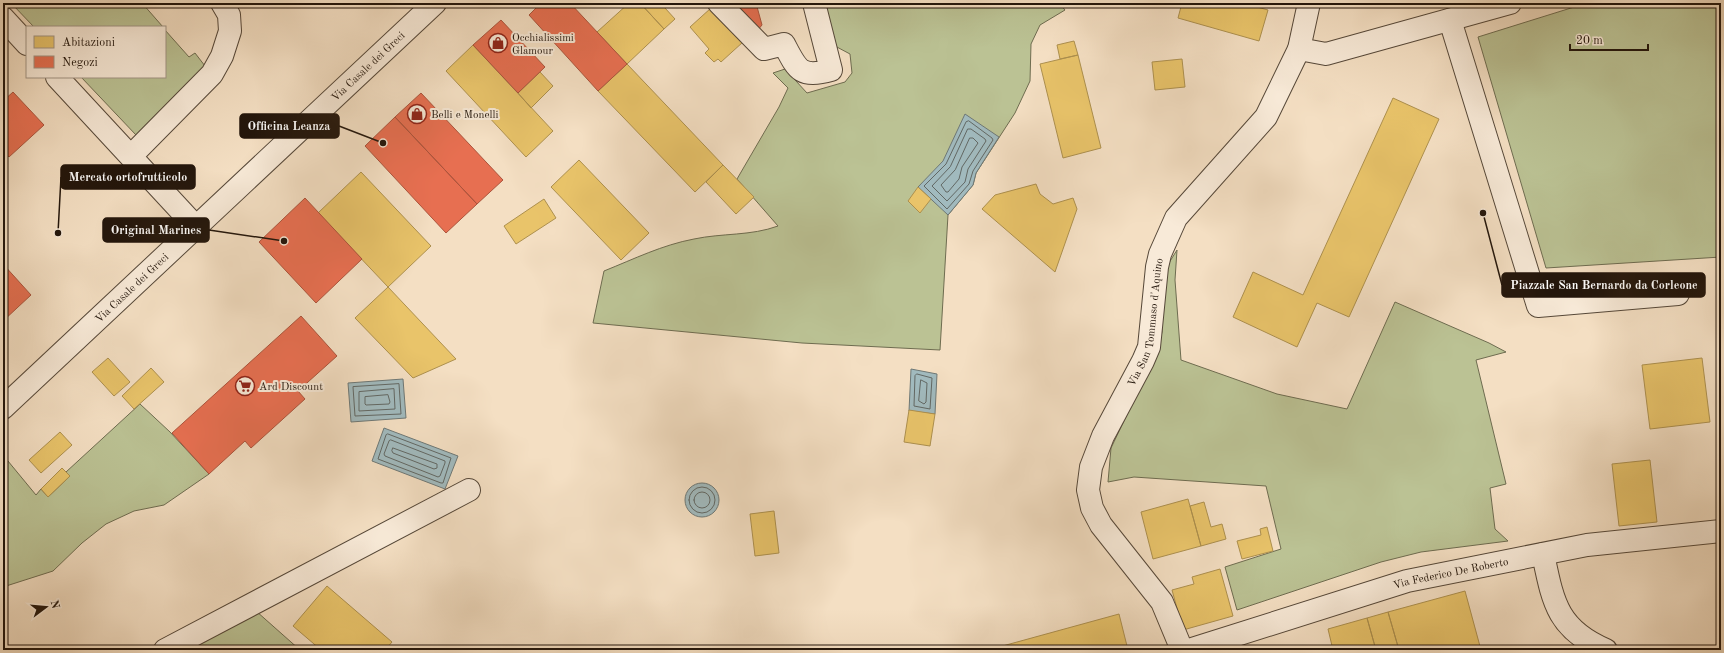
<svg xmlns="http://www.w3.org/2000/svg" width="1724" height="653" viewBox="0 0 1724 653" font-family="'Old Standard TT',serif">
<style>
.green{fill:#bbc294;stroke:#6e6c50}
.water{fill:#a1babe;stroke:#6e7876}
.homes{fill:#e9c46a;stroke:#ad904e}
.shops{fill:#e76f51;stroke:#ac543c}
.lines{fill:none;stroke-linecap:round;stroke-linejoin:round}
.shore{stroke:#626864;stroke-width:1}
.minor-casing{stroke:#564839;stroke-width:24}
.minor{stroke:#f8ead8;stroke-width:22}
.labels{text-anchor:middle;stroke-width:4;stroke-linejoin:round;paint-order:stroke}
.poi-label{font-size:11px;fill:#22150b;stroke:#f8ead8;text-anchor:start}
.street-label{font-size:11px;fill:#22150b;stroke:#f8ead8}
.leader{fill:none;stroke:#22150b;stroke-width:1.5}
.callout-dot{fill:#22150b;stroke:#f8ead8;stroke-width:1.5}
.callout{fill:#22150b;stroke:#22150b;stroke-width:1.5}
.callout-label{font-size:12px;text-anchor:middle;font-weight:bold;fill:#fff}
</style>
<rect width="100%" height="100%" fill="#f4dfc3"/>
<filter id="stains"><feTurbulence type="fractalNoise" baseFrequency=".005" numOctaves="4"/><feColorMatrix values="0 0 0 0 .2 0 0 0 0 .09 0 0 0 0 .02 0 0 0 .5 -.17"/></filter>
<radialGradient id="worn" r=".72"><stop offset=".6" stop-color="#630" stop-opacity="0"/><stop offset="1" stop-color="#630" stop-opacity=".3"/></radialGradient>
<path class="green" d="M11,3H142L163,27H34Z
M824,3H1059L1065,10L1040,25L1031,44L1030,81L1015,113L976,173L973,185L948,215L940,350L802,343L593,323L604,271C634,259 662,245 694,239C722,233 751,236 778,226L737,179L779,107L788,88L773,73L785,69L807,93L845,82L852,73L850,54L835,46Z
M1587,3H1721V257L1546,268L1478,37Z
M165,30L189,57L195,53L205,66L136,135L81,77H165Z
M1177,250L1175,280L1181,360L1277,394L1347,409L1395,302L1489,343L1506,352L1476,360L1506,484L1490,488L1495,529L1508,541L1421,552L1381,562L1237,610L1225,567L1281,549L1266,486L1134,477L1108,482L1111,448L1157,352L1162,332L1161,308L1167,266Z
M140,404L170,432L209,474L164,505L134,511L106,524L82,543L53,571L3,587V455L36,495L41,489L48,497L70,476L66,472Z
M256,611L300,650H185Z"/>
<path class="water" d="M965,114L999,137L976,173L973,185L948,215L918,187L943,161Z
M911,369L937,374L935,414L909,411Z
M403,379L406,418L351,422L348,383Z
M384,428L458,456L445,489L372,461Z
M685 500a17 17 0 1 1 34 0a17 17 0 1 1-34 0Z"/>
<path class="homes" d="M629,3H640L664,29L627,64L597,32Z
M640,3H669L665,8L675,19L664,29Z
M1182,3H1243L1268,10L1259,41L1178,18Z
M711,8L743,42L721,62L718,59L714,62L705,53L709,49L690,27Z
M1074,41L1078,55L1060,59L1057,45Z
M473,45L553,131L526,157L446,71Z
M1078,55L1101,148L1063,158L1040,64Z
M1182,59L1185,87L1155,90L1152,62Z
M627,64L723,165L695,192L598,91Z
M540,72L553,86L531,108L518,93Z
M1393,98L1439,119L1349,317L1317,303L1297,347L1233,317L1253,272L1303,295Z
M579,160L649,233L621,260L551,187Z
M723,165L754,197L736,214L706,182Z
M361,172L431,246L388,287L318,213Z
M1036,184L1040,194L1053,204L1073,198L1077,209L1055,272L982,209L995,195Z
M918,187L931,199L920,213L908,201Z
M544,199L556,218L516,244L504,226Z
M388,287L456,359L413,378L355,318Z
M108,358L130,382L114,396L92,372Z
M1702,358L1710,422L1650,429L1642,365Z
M151,368L164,382L134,409L122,396Z
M909,410L935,414L930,446L904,442Z
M60,432L72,445L41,473L29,460Z
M1650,460L1657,522L1619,526L1612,464Z
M62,468L70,476L48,497L41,489Z
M1188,499L1201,546L1153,559L1141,512Z
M1204,502L1211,527L1222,524L1226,539L1201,546L1190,506Z
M774,511L779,553L755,556L750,514Z
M1267,527L1273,551L1242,559L1237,541L1261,535L1260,529Z
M1220,569L1233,616L1183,630L1172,590L1194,584L1192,577Z
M327,586L392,642L385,650H321L293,626Z
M1465,591L1481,650H1399L1388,612Z
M1388,612L1399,650H1376L1367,618Z
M1119,614L1128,650H988Z
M1367,618L1376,650H1333L1328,629Z"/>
<path class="shops" d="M536,3H570L627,64L598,91L529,15L538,6Z
M732,3H756L762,25L757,31Z
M501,20L545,67L518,93L473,45Z
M13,92L44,125L9,157L3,151V101Z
M421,93L503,180L477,204L395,117Z
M395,117L477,204L446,233L365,146Z
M305,198L362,259L316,303L259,242Z
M3,264L31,295L3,321Z
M301,316L337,356L298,391L305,399L251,448L245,441L209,474L172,433Z"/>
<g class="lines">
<path class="shore" d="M969,121L992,138L993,140L973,171L969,184L947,209L924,186L946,164L966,122Z
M968,129H971L985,139L986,141L968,169L965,182L947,201L932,186L950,167Z
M970,138H973L978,143L962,167L959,179L948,192H946L941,185L955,170Z
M917,374L932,378L930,409L914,406L915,376Z
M921,380L927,383L926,402L924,404L919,401Z
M399,384L401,414L355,416L353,387Z
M394,389L395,409L359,411V392Z
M388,395L390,402L389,404L366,405L365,404V397Z
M388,434L451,458L443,483H441L378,459L386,435Z
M391,440L445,461V463L440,476L438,477L385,456L384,454L389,441Z
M393,448L437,464V468L434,469L393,453L392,451Z
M689 500a13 13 0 1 1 26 0a13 13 0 1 1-26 0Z
M694 500a8 8 0 1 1 16 0a8 8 0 1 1-16 0Z"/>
<defs>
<g id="minor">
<path d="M719,3L764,49L784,44C797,69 800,79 831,70L814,3"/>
<path d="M3,18L27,44"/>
<path d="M1450,20L1538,306L1678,294"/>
<path d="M1299,49L1326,54L1510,3"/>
<path d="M57,77L196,227"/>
<path d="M131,156L212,74L222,56L230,31L229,15L222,3"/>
<path id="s1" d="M3,408L435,3"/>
<path d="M1543,554C1553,602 1557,629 1606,650"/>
<path d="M165,650L469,490"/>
<path id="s2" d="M1182,650L1162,602L1101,525L1092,508L1088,490L1091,467L1103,436L1143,361L1149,347L1157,267L1160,254L1176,218L1266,117L1299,49L1309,3"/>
<path id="s3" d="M1189,650L1407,581L1587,545L1721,531"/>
</g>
</defs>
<use href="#minor" class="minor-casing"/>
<use href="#minor" class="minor"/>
</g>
<defs>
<symbol id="shop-ring" viewBox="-11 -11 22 22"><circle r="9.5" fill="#f8ead8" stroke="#8f2418" stroke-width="1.5"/><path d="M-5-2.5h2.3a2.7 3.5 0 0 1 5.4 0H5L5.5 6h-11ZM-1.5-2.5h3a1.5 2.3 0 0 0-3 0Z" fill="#8f2418"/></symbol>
<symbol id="supermarket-ring" viewBox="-11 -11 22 22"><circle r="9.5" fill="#f8ead8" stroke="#8f2418" stroke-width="1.5"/><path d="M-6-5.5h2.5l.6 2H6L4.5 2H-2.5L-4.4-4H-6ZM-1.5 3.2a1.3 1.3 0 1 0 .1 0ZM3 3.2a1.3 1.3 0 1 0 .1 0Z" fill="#8f2418"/></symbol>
</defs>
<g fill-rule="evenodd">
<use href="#shop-ring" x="487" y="32" width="22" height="22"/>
<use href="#shop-ring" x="406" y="103" width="22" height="22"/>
<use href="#supermarket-ring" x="234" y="375" width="22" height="22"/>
</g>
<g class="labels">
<g class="poi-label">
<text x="512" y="41">Occhialissimi<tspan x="512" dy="13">Glamour</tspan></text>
<text x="431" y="118">Belli e Monelli</text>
<text x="259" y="390">Ard Discount</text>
</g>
<g class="street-label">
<text dy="4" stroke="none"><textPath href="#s1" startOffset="500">Via Casale dei Greci</textPath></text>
<text dy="4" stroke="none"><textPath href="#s1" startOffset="176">Via Casale dei Greci</textPath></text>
<text dy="4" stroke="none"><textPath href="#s2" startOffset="368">Via San Tommaso d'Aquino</textPath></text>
<text dy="4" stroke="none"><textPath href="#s3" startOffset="273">Via Federico De Roberto</textPath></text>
</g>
</g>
<path class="leader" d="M383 143L339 126M58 233L61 177M284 241L209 230M1483 213L1502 285"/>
<g class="callout-dot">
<circle cx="383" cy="143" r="4"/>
<circle cx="58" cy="233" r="4"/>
<circle cx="284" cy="241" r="4"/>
<circle cx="1483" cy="213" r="4"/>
</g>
<g class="callout">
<rect x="240" y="114" width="99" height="24" rx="4"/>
<rect x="61" y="165" width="134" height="24" rx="4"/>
<rect x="103" y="218" width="106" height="24" rx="4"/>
<rect x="1502" y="273" width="203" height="24" rx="4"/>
</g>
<g class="callout-label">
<text x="289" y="130">Officina Leanza</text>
<text x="128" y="181">Mercato ortofrutticolo</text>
<text x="156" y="234">Original Marines</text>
<text x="1604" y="289">Piazzale San Bernardo da Corleone</text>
</g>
<rect width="1724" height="653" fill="none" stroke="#f4dfc3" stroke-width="16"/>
<rect x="4" y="4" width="1716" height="645" fill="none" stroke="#22150b" stroke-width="2"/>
<rect x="8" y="8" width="1708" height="637" fill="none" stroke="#22150b"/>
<rect x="26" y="26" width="140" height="52" fill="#f8ead8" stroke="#a29586"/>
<rect x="34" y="36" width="20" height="12" fill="#e9c46a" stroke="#a29586"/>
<text x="62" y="46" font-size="12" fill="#22150b">Abitazioni</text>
<rect x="34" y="56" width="20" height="12" fill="#e76f51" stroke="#a29586"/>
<text x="62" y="66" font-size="12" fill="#22150b">Negozi</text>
<g transform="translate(46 607) rotate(74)" stroke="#f8ead8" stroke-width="3" paint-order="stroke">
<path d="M0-3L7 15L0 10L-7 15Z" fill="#22150b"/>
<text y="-6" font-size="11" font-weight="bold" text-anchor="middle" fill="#22150b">N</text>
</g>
<path d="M1570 44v6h78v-6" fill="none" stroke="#22150b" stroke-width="2"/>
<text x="1576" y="44" font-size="12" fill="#22150b" stroke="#f8ead8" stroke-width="3" paint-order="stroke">20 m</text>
<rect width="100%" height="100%" filter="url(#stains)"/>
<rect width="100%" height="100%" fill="url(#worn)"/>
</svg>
